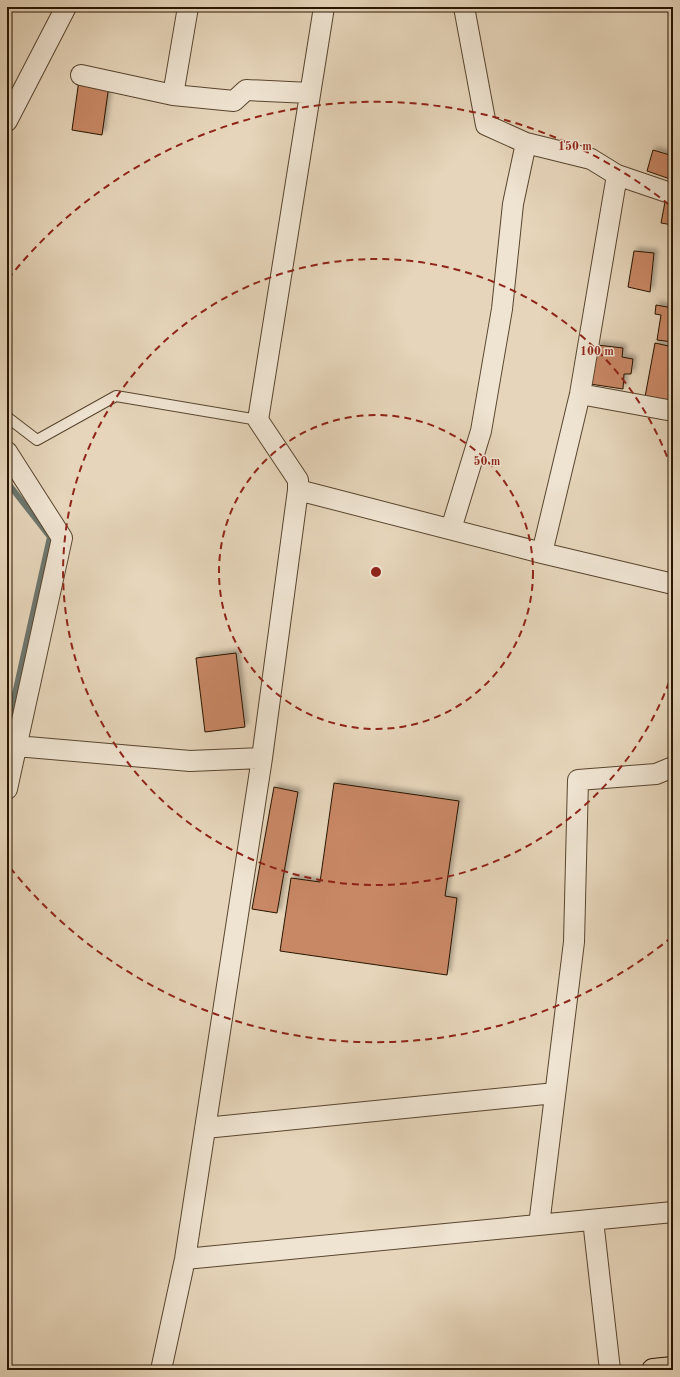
<svg xmlns="http://www.w3.org/2000/svg" width="680" height="1377" viewBox="0 0 680 1377" font-family="'Old Standard TT',serif">
<style>
.lines{fill:none;stroke-linecap:round;stroke-linejoin:round}
.stream{stroke:#6c766d;stroke-width:6}
.building{fill:#c88765;stroke:#291500;filter:url(#shadow)}
.lane-casing{stroke:#58452e;stroke-width:12}
.street-casing{stroke:#58452e;stroke-width:22}
.primary-casing{stroke:#291500;stroke-width:24}
.lane{stroke:#efe4d2;stroke-width:10}
.street{stroke:#efe4d2;stroke-width:20}
.primary{stroke:#e6d5ba;stroke-width:22}
.ring{fill:none;stroke:#8f2418;stroke-width:2;stroke-dasharray:7 5}
.centre{fill:#8f2418;stroke:#efe4d2;stroke-width:2}
.ring-label{font-size:12px;text-anchor:middle;font-weight:bold;fill:#8f2418;stroke:#efe4d2;stroke-width:3;stroke-linejoin:round;paint-order:stroke}
</style>
<defs>
<filter id="shadow"><feDropShadow dx="3.5" dy="-3.5" stdDeviation="2" flood-color="#0004"/></filter>
</defs>
<rect width="100%" height="100%" fill="#e6d5ba"/>
<filter id="stains"><feTurbulence type="fractalNoise" baseFrequency=".005" numOctaves="4"/><feColorMatrix values="0 0 0 0 .2 0 0 0 0 .09 0 0 0 0 .02 0 0 0 .5 -.17"/></filter>
<radialGradient id="worn" r=".72"><stop offset=".6" stop-color="#630" stop-opacity="0"/><stop offset="1" stop-color="#630" stop-opacity=".3"/></radialGradient>
<g class="lines">
<path class="stream" d="M7,482L50,537L7,730"/>
</g>
<path class="building" d="M79,80L109,85L102,135L72,130Z
M653,150L673,156V180L647,171Z
M665,202L673,203V225L661,223Z
M634,251L654,253L650,292L628,287Z
M656,305L673,308V342L657,340L661,315L655,314Z
M655,343L673,347V393L671,402L645,397Z
M597,345L623,348L622,357L633,359L631,374H624L623,389L590,384Z
M236,653L245,727L205,732L196,658Z
M334,783L459,801L445,896L457,898L447,975L280,951L291,878L320,882Z
M274,787L298,792L277,913L252,909Z"/>
<g class="lines">
<defs>
<path id="lane" d="M7,417L37,440L116,396L258,420"/>
<path id="street" d="M464,7L486,125L526,143L591,159L617,175L673,194
M81,75L173,95L234,101L246,90L310,93
M173,95L188,7
M7,121L66,7
M580,394L673,411
M7,452L62,538L7,789
M298,490L542,553L673,584
M451,529L481,431L502,309L513,204L526,143
M542,553L580,394L617,175
M7,744L16,746L190,761L262,758
M205,1128L555,1093
M593,1220L610,1370
M539,1225L574,942L578,780L656,774L673,767
M185,1259L673,1212
M161,1370L185,1259L262,758L298,490V480L258,420L324,7"/>
<path id="primary" d="M653,1370L673,1368"/>
</defs>
<use href="#lane" class="lane-casing"/>
<use href="#street" class="street-casing"/>
<use href="#primary" class="primary-casing"/>
<use href="#lane" class="lane"/>
<use href="#street" class="street"/>
<use href="#primary" class="primary"/>
</g>
<g class="ring">
<circle cx="376" cy="572" r="157"/>
<path d="M673 671A313 313 0 1 1 673 473"/>
<path d="M672 937A470 470 0 0 1 8 865M8 279A470 470 0 0 1 672 207"/>
</g>
<circle cx="376" cy="572" r="6" class="centre"/>
<g class="ring-label">
<text x="575" y="150">150 m</text>
<text x="597" y="355">100 m</text>
<text x="487" y="465">50 m</text>
</g>
<rect width="680" height="1377" fill="none" stroke="#e6d5ba" stroke-width="24"/>
<rect x="8" y="8" width="664" height="1361" fill="none" stroke="#291500" stroke-width="2"/>
<rect x="12" y="12" width="656" height="1353" fill="none" stroke="#291500"/>
<rect width="100%" height="100%" filter="url(#stains)"/>
<rect width="100%" height="100%" fill="url(#worn)"/>
</svg>
